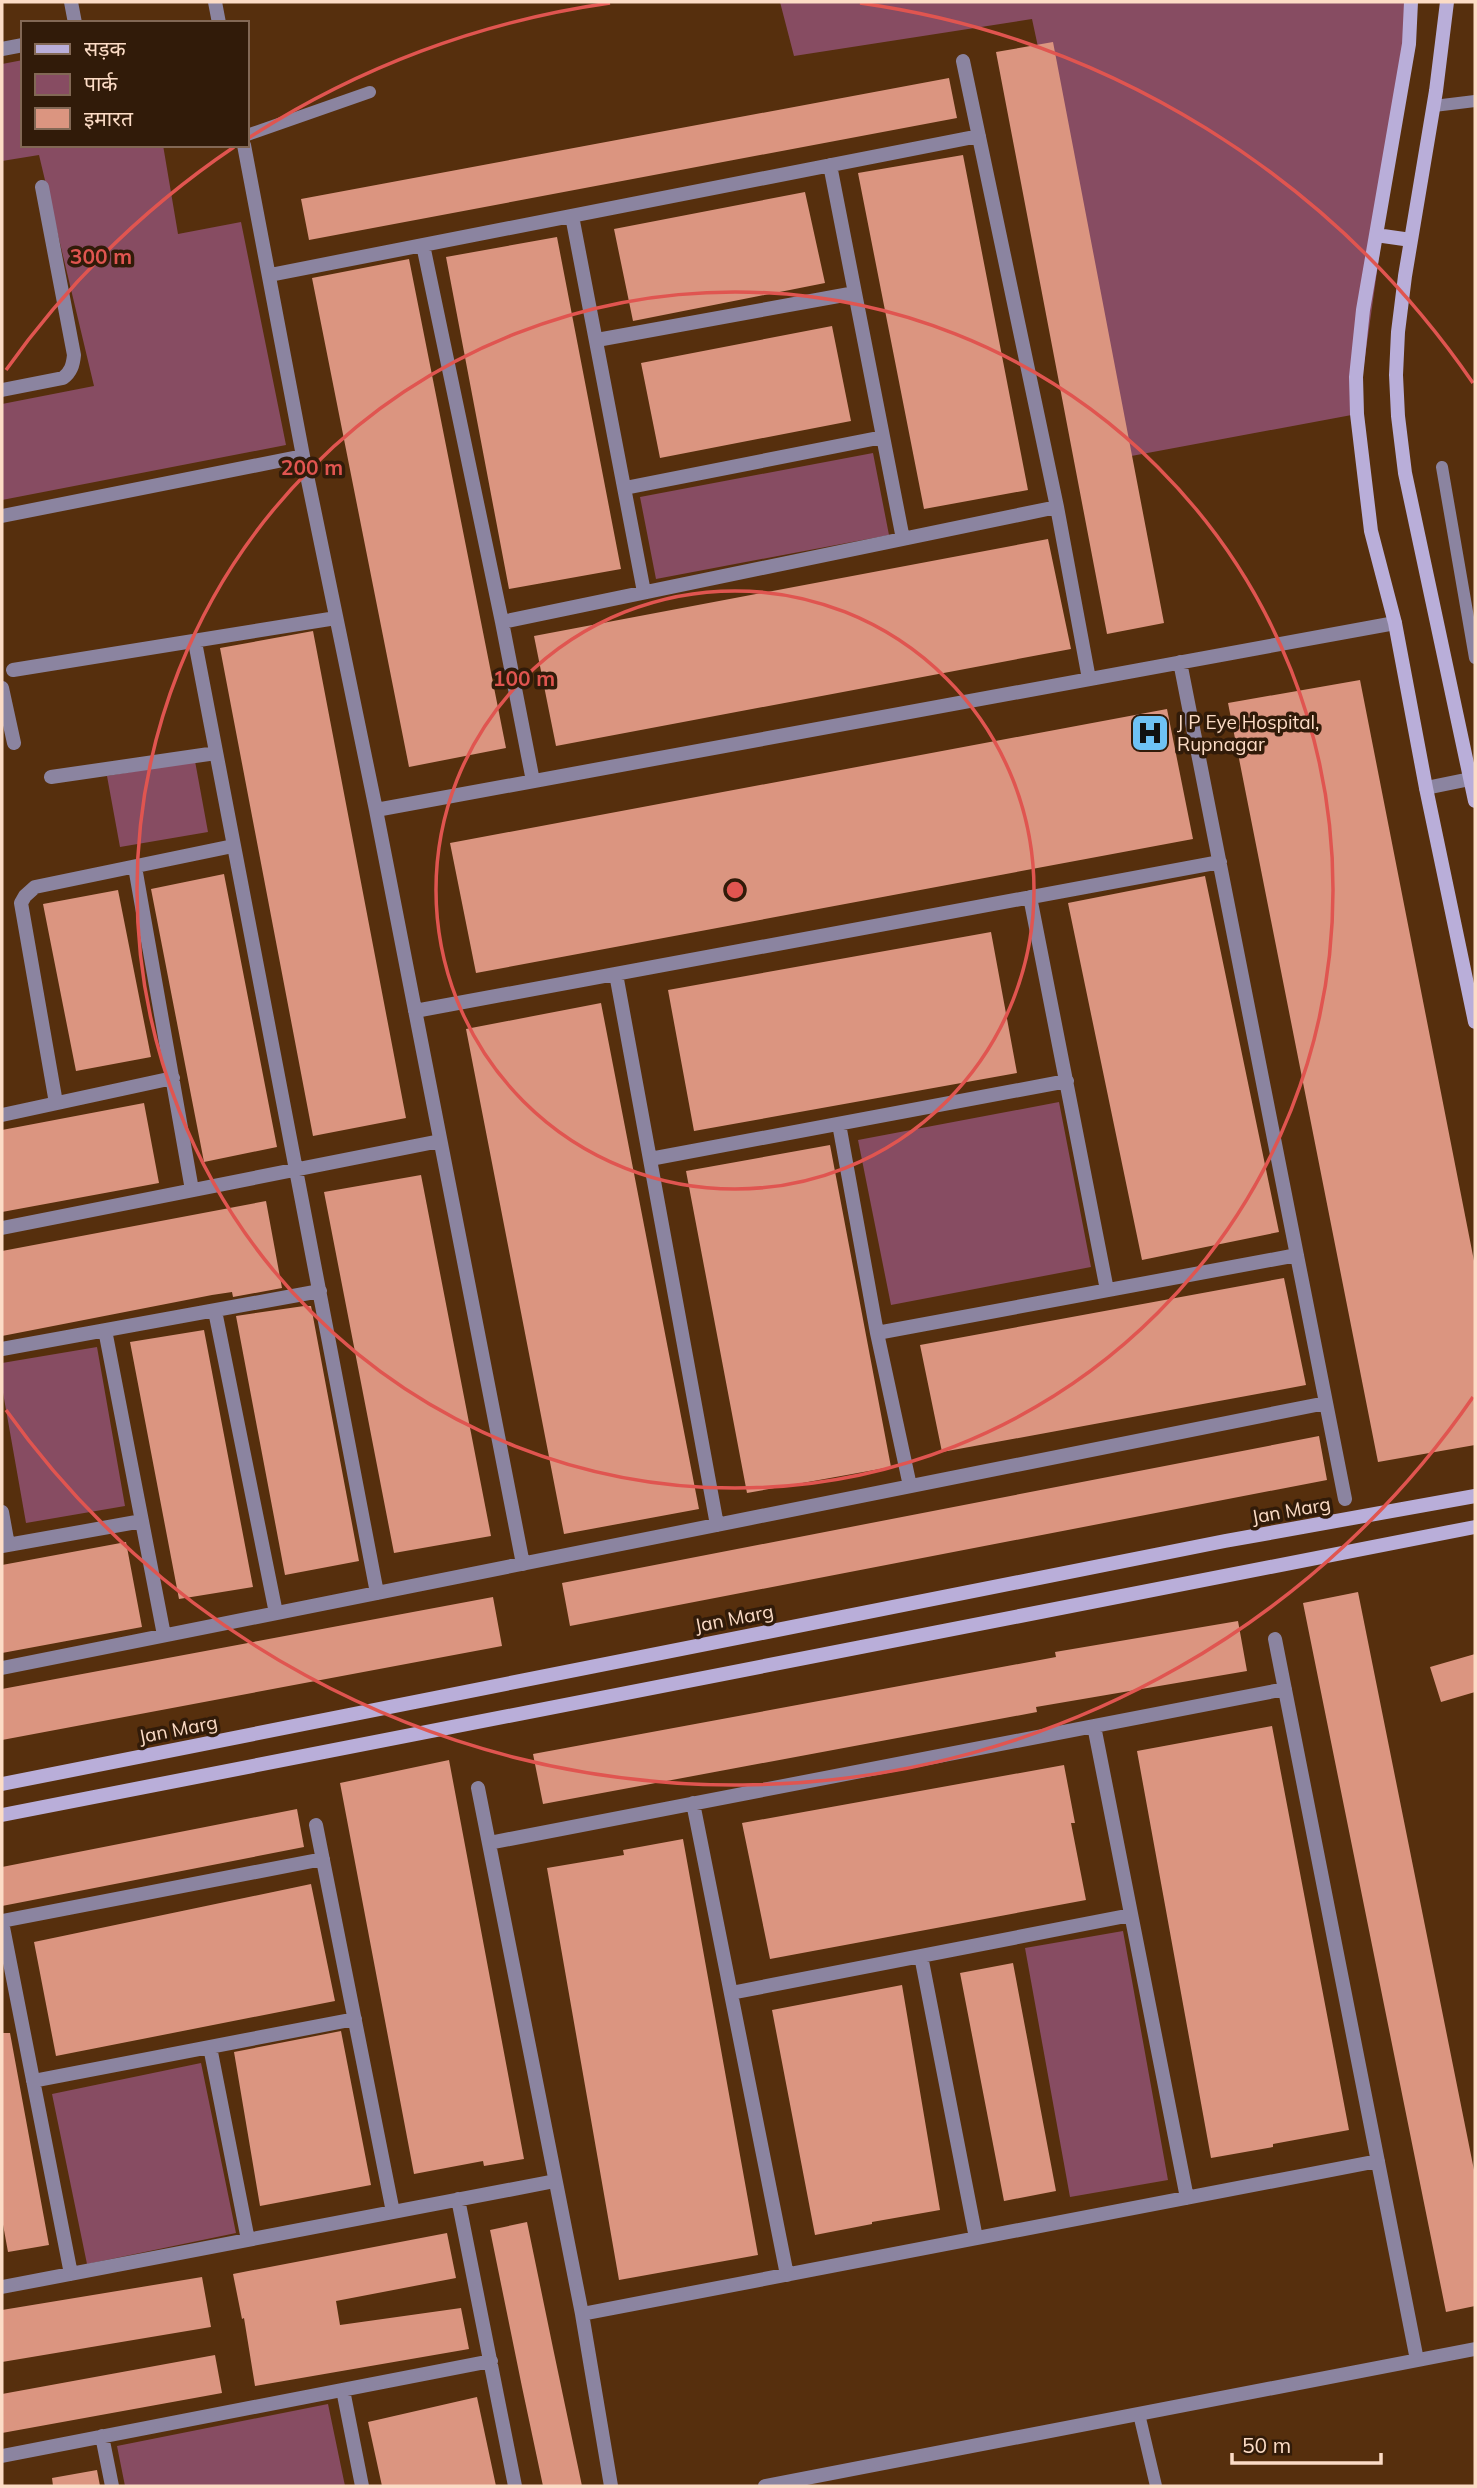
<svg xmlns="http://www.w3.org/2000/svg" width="1477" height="2488" viewBox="0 0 1477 2488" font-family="Mulish,'Noto Sans Devanagari',sans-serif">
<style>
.green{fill:#874c62}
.building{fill:#db9580}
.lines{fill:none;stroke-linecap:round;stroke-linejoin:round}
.lane{stroke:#8b84a0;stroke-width:12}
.street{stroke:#8b84a0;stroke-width:14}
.secondary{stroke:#b9aed9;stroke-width:14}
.ring{fill:none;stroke:#e05550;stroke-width:3.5}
.labels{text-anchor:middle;stroke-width:7;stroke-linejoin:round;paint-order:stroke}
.poi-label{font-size:19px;fill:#fcdcc6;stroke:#311b09;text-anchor:start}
.street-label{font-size:19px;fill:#fcdcc6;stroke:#311b09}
.centre{fill:#e05550;stroke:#311b09;stroke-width:3.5}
.ring-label{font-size:21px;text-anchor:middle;font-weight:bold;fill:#e05550;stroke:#311b09;stroke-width:7;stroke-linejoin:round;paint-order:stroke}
</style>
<rect width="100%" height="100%" fill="#562f0d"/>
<path class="green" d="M780,2H1411L1409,44L1357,414L1126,457L1032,19L794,56Z
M23,60V145H163L178,234L241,222L286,445L2,500V404L94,386L39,155L2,161V64Z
M873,453L889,535L656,579L640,497Z
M195,761L208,832L120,847L107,776Z
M1059,1102L1091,1267L891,1305L858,1140Z
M97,1347L125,1506L26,1523L2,1387V1363Z
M1123,1931L1168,2180L1070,2197L1025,1948Z
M201,2063L236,2233L87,2264L52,2094Z
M328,2404L345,2486H125L117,2446Z"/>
<path class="building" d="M1053,42L1164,623L1107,634L996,52Z
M949,78L957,118L309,240L301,199Z
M963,155L1028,490L924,509L858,173Z
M805,192L825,283L633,321L614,229Z
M557,237L621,569L509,589L446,257Z
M409,259L506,748L409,767L312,278Z
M832,326L851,421L660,458L641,363Z
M1048,539L1071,649L556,746L534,636Z
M313,631L406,1118L313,1136L220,648Z
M1360,680L1475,1266V1445L1378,1462L1228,703Z
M1167,709L1193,839L476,973L450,843Z
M224,874L277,1147L204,1162L151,889Z
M1205,876L1279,1232L1142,1260L1068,903Z
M118,890L151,1057L76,1071L43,904Z
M991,932L1017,1073L694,1131L668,990Z
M601,1003L699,1509L564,1534L466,1029Z
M144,1103L159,1183L2,1212V1130Z
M830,1145L891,1467L747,1493L686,1171Z
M421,1175L491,1536L394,1553L324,1192Z
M266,1201L282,1288L233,1297L232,1292L212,1295L2,1336V1251Z
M1284,1278L1306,1385L942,1452L920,1345Z
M304,1306H311L359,1561L285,1575L236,1316Z
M204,1330L253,1587L179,1599L130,1342Z
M1319,1436L1327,1480L570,1626L562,1583Z
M126,1542L142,1627L2,1653V1565Z
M1358,1592L1475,2175V2306L1446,2312L1303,1603Z
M493,1597L502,1646L2,1740V1689Z
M1238,1621L1247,1671L1036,1707L1037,1712L543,1804L533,1754L1056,1657L1055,1652Z
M1475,1654V1692L1441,1702L1430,1667Z
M1272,1726L1349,2130L1273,2144V2147L1211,2158L1137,1751Z
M449,1760L524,2159L484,2166L483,2161L414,2174L340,1783Z
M1064,1765L1075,1823H1071L1086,1900L770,1959L742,1823Z
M297,1809L304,1847L2,1906V1867Z
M683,1839L758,2255L619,2280L547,1868L624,1855L623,1850Z
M311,1884L335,2001L56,2056L34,1942Z
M1013,1963L1056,2191L1004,2201L960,1973Z
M902,1985L940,2210L872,2222V2224L815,2235L772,2010Z
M341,2031L371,2185L260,2206L234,2052Z
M2,2033H10L49,2245L8,2252L2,2219Z
M527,2222L553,2348L582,2486H543L522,2387L490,2230Z
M447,2233L456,2278L336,2301L340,2325L461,2308L469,2349L255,2386L244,2318L242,2319L233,2274Z
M202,2277L211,2327L2,2362V2310Z
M215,2355L222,2393L2,2433V2394Z
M477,2397L496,2486H382L368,2422Z
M97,2470L100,2486H53L52,2478Z"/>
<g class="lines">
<path class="lane" d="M1434,106L1475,101
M247,135L370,92
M1442,467L1475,658
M1139,2414L1156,2486"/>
<path class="street" d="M71,2L75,23
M215,2L219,23
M2,49L23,45
M963,61L1057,507L1089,679
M244,145L303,456L376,810L523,1564
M830,165L903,539
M572,216L644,592
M423,245L502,622L533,781
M270,275L979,136
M597,340L855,293
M2,390L63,378C71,372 73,365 74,355L42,187
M625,488L883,437
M2,516L303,456
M502,622L1057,507
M195,642L377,1593
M1180,662L1345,1499
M13,670L336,618
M2,688L14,743
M51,777L216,753
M1426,788L1475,778
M376,810L1395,623
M135,867L192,1190
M1030,897L1107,1290
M616,974L717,1525
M415,1011L1220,862
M56,1103L21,903L25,896L35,887L233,846
M2,1115L173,1078
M839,1124L877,1333L910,1486
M650,1159L1067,1081
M2,1228L440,1141
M215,1311L276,1613
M105,1330L164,1635
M877,1333L1297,1255
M2,1349L320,1291
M2,1512L8,1545
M2,1546L142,1521
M1275,1639L1417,2360
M2,1668L1326,1403
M1094,1726L1187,2198
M478,1788L582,2314L611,2486
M693,1803L787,2275
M316,1825L393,2212
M489,1843L1285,1689
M2,1921L323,1859
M2,1922L71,2274
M921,1956L976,2238
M731,1993L1131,1915
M210,2047L248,2240
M33,2081L355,2019
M458,2199L515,2486
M2,2287L555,2181
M582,2314L1378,2161
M343,2390L362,2486
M102,2436L112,2486
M2,2456L491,2361
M765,2486L1475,2349"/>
<path class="secondary" d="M1411,2L1409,44L1363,310L1356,377L1357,414L1371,531L1395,623L1426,788L1475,1022
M1447,2L1436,91L1405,276L1398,332L1396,375L1398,416L1405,473L1475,801
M1376,235L1411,240
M2,1784L1225,1541L1475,1496
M2,1815L1475,1527"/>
</g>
<g class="ring">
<circle cx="735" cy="890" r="299"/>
<circle cx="735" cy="890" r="598"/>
<path d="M1473 1397A896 896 0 0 1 6 1410M6 370A896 896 0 0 1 234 147M247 139A896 896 0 0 1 610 3M860 3A896 896 0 0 1 1473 383"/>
</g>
<defs>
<symbol id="hospital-square" viewBox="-11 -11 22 22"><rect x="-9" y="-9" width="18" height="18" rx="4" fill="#6fc2f4" stroke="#311b09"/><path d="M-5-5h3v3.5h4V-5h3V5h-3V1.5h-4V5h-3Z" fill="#111"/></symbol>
</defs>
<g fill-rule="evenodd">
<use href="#hospital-square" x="1128" y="711" width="44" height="44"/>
</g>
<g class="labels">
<g class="poi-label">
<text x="1177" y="729">J P Eye Hospital,<tspan x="1177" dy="22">Rupnagar</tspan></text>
</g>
<g class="street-label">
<text transform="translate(1291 1510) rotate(-10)" y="7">Jan Marg</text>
<text transform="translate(734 1618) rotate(-11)" y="7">Jan Marg</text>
<text transform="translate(178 1729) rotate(-11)" y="7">Jan Marg</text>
</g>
</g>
<circle cx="735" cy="890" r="10" class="centre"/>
<g class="ring-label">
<text x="101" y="264">300 m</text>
<text x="312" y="475">200 m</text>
<text x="524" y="686">100 m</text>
</g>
<rect width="1477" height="2488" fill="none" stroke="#fcdcc6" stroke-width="7"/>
<rect x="21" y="21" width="228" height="126" fill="#311b09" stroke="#826855" stroke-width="2"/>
<rect x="35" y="44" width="35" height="10" fill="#b9aed9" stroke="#826855" stroke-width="2"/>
<text x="84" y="56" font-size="21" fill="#fcdcc6">सड़क</text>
<rect x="35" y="74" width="35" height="21" fill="#874c62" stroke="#826855" stroke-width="2"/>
<text x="84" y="91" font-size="21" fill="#fcdcc6">पार्क</text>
<rect x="35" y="108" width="35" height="21" fill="#db9580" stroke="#826855" stroke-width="2"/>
<text x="84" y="126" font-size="21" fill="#fcdcc6">इमारत</text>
<path d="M1232 2453v10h149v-10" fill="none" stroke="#fcdcc6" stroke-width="3.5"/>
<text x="1242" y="2453" font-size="21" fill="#fcdcc6" stroke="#311b09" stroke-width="5" paint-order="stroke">50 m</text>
</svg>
